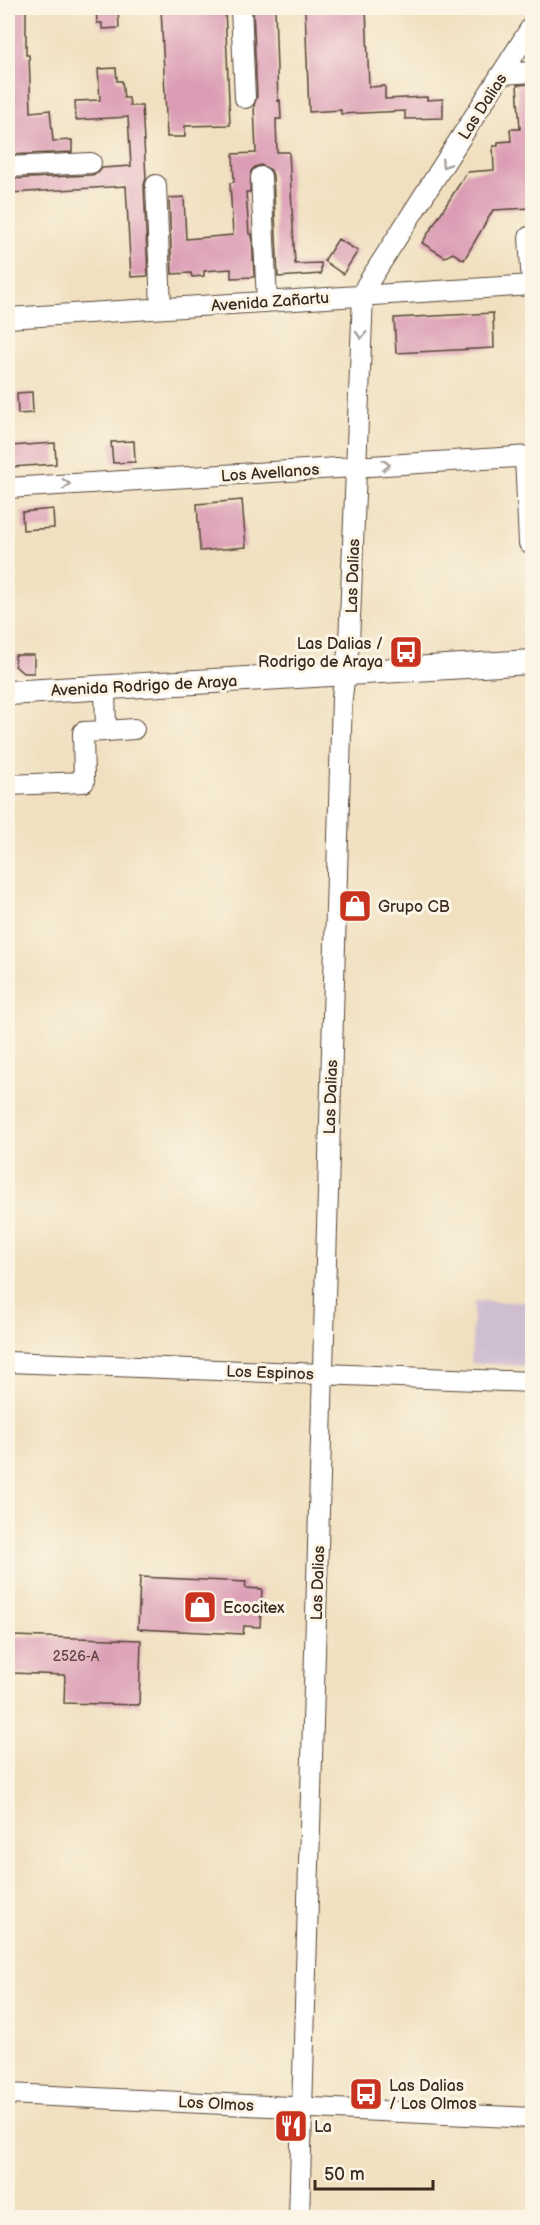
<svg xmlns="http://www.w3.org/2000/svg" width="540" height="2225" viewBox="0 0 540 2225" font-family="'Balsamiq Sans',sans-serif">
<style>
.industrial{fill:#cfbdd0}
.building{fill:#db9db5}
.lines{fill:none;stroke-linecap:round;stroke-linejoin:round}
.minor-casing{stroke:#564536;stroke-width:22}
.major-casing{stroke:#564536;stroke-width:26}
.minor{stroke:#fff;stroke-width:20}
.major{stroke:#fff;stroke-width:24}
.oneway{stroke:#a79f9a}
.labels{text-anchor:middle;stroke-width:6;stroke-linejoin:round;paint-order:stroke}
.number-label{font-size:14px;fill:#634744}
.street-label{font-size:16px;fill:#3b2a1e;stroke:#fcf5e5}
.poi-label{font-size:16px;fill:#3b2a1e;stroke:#fcf5e5;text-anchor:start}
</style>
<rect width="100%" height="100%" fill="#fcf5e5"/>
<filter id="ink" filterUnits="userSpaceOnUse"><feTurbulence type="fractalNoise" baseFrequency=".0167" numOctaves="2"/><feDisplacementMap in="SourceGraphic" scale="12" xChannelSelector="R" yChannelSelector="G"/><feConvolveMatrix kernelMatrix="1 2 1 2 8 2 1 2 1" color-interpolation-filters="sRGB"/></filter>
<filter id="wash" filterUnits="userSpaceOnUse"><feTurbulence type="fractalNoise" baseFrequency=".008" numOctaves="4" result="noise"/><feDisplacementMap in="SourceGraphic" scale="24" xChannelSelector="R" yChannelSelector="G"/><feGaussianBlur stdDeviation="1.35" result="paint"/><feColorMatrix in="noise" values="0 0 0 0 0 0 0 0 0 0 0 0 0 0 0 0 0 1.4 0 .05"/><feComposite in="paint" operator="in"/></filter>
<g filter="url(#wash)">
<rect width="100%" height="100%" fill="#f0e0c0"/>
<path class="industrial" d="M474,1301L529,1302L527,1366L471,1363Z"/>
<g id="blocks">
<path class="building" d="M96,8H118L119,28L102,29V23H97Z
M161,8H225L230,125L185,126V137H167Z
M253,8H275L278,101L280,100L281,119H276L277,152H289L295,264L321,263V274L278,277L273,176L271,170L261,165L255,167L251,171L250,192H246L249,234H252L254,277L231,278V269L204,271V276L192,277L191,273L172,274L169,198L184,197L186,239L233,235L230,183L234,182L233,154L256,153L254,105L257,97Z
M305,8H366L369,87L385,86V99L427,97V100L443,99V118L405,119V111L341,114V110L309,112Z
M26,10V55H29L31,112L50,110L53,141L72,140V152L9,155L8,11Z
M116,68L117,81H122L124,98H129L130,106H142L146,178L144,185L148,276L131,277L126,186L10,193V179L92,175L98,173L102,168L131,166L128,117L76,120L75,101L100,100L98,69Z
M532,84V208L493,210L464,260L453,253L445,257L422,243L467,172L494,170L493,146H498V142L511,141L510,129H520L517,85Z
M338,239L358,251L343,274L324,261Z
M493,313L494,348L396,353L394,318Z
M32,392L33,413L18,414L17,393Z
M134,441L135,462L113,463L111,442Z
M55,443L56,464L11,467L10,446Z
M242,500L246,547L200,551L197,504Z
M53,509L54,528L23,530L22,512Z
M15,655H34V673H23L15,666Z
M140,1577L246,1582L245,1588L262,1589L260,1627L244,1626L243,1634L138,1629Z
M12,1636L141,1640L139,1705L64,1703L65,1675L11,1673Z"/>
</g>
</g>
<g filter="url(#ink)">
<use href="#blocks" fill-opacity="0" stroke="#564536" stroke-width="1.5"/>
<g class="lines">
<defs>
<path id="minor" d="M241,8L245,98
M503,74L532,72
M8,167L91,163
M261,177L267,302
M156,185L161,308
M529,237L532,285
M8,318L532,285
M525,457L529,543
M8,488L532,456
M106,731L134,729
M8,785L84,782L83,732L106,731L105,688
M8,1362L532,1382
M8,2094L532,2118
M299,2218L342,697L349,644L363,295L366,286L532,26"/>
<path id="major" d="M8,693L532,662"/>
</defs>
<use href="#minor" class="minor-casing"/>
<use href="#major" class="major-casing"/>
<use href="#minor" class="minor"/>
<use href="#major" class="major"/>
</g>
<defs><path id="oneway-chevron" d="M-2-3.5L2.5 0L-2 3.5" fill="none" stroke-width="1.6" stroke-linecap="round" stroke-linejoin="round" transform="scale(1.5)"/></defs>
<g class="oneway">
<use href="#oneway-chevron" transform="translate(445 164) rotate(123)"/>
<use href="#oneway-chevron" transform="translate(361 335) rotate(92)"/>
<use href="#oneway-chevron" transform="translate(386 465) rotate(-3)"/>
<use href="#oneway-chevron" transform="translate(66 484) rotate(-3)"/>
</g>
</g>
<defs>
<symbol id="bus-square" viewBox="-11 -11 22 22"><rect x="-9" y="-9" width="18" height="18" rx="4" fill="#c8321e" stroke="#fcf5e5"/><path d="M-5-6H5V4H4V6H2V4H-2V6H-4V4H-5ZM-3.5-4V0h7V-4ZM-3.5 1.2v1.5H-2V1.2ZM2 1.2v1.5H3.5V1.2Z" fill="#fff"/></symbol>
<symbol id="shop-square" viewBox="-11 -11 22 22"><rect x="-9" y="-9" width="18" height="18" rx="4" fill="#c8321e" stroke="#fcf5e5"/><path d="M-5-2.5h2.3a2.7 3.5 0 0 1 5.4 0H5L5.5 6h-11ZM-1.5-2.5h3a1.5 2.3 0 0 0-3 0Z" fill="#fff"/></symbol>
<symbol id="restaurant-square" viewBox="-11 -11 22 22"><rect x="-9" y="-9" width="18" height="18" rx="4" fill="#c8321e" stroke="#fcf5e5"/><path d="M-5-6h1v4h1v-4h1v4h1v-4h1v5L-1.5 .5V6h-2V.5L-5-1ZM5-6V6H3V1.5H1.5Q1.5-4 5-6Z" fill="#fff"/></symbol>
</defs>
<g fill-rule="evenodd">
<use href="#bus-square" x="387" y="633" width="38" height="38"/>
<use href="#shop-square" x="336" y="887" width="38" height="38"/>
<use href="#shop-square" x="181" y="1588" width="38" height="38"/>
<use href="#bus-square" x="347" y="2075" width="38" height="38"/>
<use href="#restaurant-square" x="272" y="2107" width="38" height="38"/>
</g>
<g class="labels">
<g class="number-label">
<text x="76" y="1661">2526-A</text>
</g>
<g class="street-label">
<text transform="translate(482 106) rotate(-57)" y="6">Las Dalias</text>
<text transform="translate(270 301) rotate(-4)" y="6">Avenida Zañartu</text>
<text transform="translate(270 472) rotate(-4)" y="6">Los Avellanos</text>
<text transform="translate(352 576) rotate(-88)" y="6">Las Dalias</text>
<text transform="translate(144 685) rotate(-3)" y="6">Avenida Rodrigo de Araya</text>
<text transform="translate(330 1097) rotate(-88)" y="6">Las Dalias</text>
<text transform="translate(270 1372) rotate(2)" y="6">Los Espinos</text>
<text transform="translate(317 1583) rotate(-88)" y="6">Las Dalias</text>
<text transform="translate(216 2103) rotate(3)" y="6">Los Olmos</text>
</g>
<g class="poi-label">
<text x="383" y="649" text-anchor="end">Las Dalias /<tspan x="383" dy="18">Rodrigo de Araya</tspan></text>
<text x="378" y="912">Grupo CB</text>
<text x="223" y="1613">Ecocitex</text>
<text x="389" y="2091">Las Dalias<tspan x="389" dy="18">/ Los Olmos</tspan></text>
<text x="314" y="2132">La</text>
</g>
</g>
<rect width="540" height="2225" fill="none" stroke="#fcf5e5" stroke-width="30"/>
<path d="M315 2180v9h118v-9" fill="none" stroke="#3b2a1e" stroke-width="3"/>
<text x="324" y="2180" font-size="18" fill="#3b2a1e" stroke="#fcf5e5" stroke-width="4.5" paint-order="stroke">50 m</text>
</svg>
